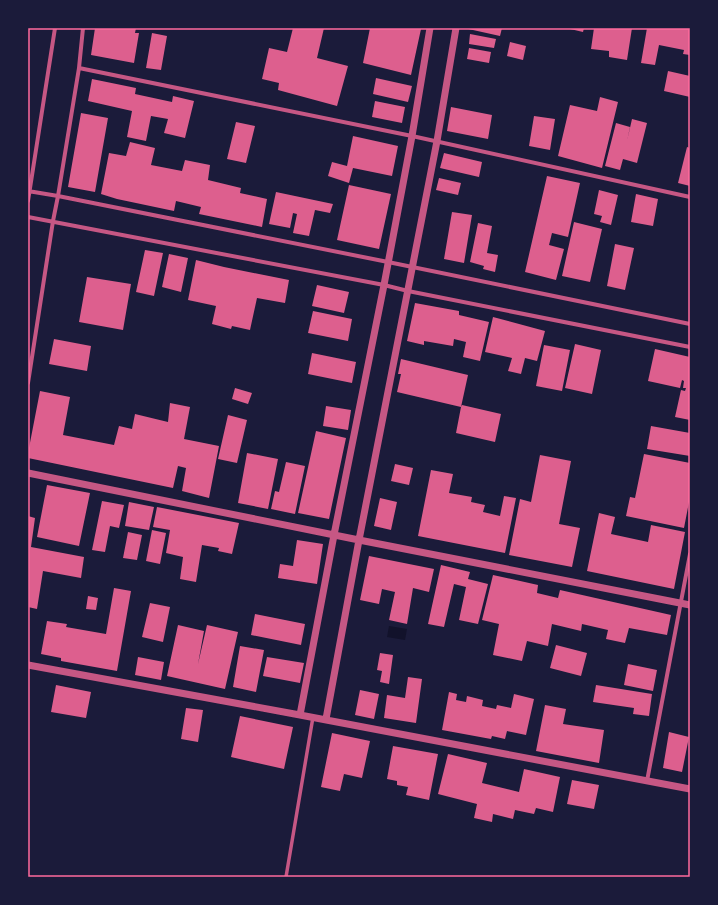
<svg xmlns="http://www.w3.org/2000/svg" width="718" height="905" viewBox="0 0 718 905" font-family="'Libre Baskerville',serif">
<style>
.water{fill:#12122b}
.building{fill:#dd5f8e}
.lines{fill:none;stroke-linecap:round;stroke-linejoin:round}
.pedestrian{stroke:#c65784;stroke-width:3.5}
.minor{stroke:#c65784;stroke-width:4}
.tertiary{stroke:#c65784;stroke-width:7}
.neatline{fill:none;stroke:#ff6b9d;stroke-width:1.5}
</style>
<rect width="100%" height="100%" fill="#1b1b3a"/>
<path class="water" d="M389,626L407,629L405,640L387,637Z"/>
<path class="building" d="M95,28H136L135,33H139L134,63L91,55Z
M293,28H324L317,58L348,66L337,106L278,90L279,83L262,79L269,48L287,52Z
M370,28H414L421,29L411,75L363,63Z
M464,28H502L500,36Z
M566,28H584L583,32Z
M594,28H632L627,60L609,57V51L591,49Z
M647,28H690V55L683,54L684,50L659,45L655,65L641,63Z
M152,33L167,36L161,70L146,68Z
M470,34L496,39L494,48L469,44Z
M510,42L526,46L523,60L507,56Z
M469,48L491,52L489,63L467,59Z
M668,71L690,76V97L664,91Z
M376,78L412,86L408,102L373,94Z
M92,79L136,88L135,94L172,102L173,96L194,101L185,138L164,133L168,119L151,116L146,141L127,137L132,111L88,101Z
M600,97L618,102L602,168L558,156L570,105L597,111Z
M375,101L405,107L402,123L372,117Z
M451,107L492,115L488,139L447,131Z
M81,113L108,118L95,192L68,187Z
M534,116L555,119L550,150L529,146Z
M632,119L647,123L637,163L623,159L620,170L605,166L616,123L630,127L627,141Z
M236,122L255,126L246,163L227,159Z
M353,136L398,146L392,176L353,168L349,183L328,176L332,162L347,166Z
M130,142L155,148L151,165L182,171L185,160L210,165L208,180L241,188L240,193L267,199L262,227L199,214L201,207L176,201L174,211L117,199L101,194L109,153L126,156Z
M687,147L690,148V186L678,183Z
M444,153L482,162L479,177L440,168Z
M547,176L580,183L568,237L552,233L549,245L564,249L556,280L525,272Z
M439,178L461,183L458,195L436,190Z
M349,185L391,194L379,249L337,240Z
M599,190L618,195L611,225L600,222L602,216L594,214Z
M276,192L333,204L330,213L315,210L309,236L293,233L297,214L293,213L290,228L269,224Z
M636,194L658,199L653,226L631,222Z
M452,212L472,215L464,263L444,259Z
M574,222L602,229L590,282L562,276Z
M478,223L492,226L487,253L498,255L495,272L483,269L484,266L470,262Z
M615,244L634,248L625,290L607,286Z
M145,250L163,253L154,296L136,292Z
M169,254L188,258L181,292L162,287Z
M196,260L224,267L289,280L285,303L257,298L250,330L232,326L231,329L212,324L216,306L188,300Z
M87,277L131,284L123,330L79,322Z
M317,285L349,292L344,313L312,306Z
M415,303L459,311V315L489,322L480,361L463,357L466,342L454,339L453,346L424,341V345L407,341Z
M313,311L352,319L348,341L308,333Z
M493,317L545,331L537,361L525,358L521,374L508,371L512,358L485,352Z
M54,339L91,346L87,371L49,364Z
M575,344L601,350L592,394L565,388Z
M544,345L570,350L562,391L536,386Z
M655,349L690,357V420L675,417L681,390L685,391L686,388H683L684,381L682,380L680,388L648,381Z
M312,353L356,362L352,383L308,374Z
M401,359L468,375L461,407L462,405L501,414L495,442L456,433L461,407L397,392L401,374H398Z
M235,388L252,393L248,404L232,399Z
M40,391L70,397L63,435L114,445L119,426L132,429L135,414L168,422L170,403L190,407L184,439L219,446L209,498L182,491L186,468L178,466L173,488L28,458V453Z
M326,406L351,410L348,430L323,426Z
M228,415L247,420L237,463L218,459Z
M651,426L690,433V456L647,449Z
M316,431L346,438L329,519L298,513Z
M247,453L278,459L268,509L238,503Z
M644,454L690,463V497L684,528L626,516L630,497L635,498Z
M540,455L571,461L559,524L580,528L572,567L509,555L520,499L531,502Z
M286,462L305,466L295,514L271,509L275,491L279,492Z
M395,464L413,468L409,485L391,481Z
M431,470L453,474L449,493L472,497L471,502L485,505L483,512L500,516L504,496L516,498L505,553L418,536Z
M47,485L90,493L79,546L37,537Z
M380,498L397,502L391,530L374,526Z
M102,501L124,505L119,528L110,526L105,552L92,550Z
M129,502L154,507L149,530L125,526Z
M157,507L239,523L232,554L218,551L219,548L202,545L196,582L180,579L183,557L166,553L170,530L153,527Z
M599,513L615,517L611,534L648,542L651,525L685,532L674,589L587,571Z
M28,516L35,518L31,547L84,557L81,578L43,571L37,609L28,607Z
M152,530L166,533L160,564L146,561Z
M128,532L142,535L137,560L123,558Z
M297,540L323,544L317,584L278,578L280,564L293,566Z
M369,556L434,569L429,592L413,588L407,624L389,620L395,592L382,589L379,604L360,600Z
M441,565L470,572L468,579L488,584L478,624L459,620L466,587L454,584L444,627L428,624Z
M493,575L538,585L537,593L558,598L560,590L671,615L667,635L629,628L625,643L606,639L608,630L582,624L581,631L552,624L548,646L527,641L522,661L493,655L499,624L482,620Z
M114,588L131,591L117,671L61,661V658L41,654L47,621L67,624L66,627L106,634Z
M88,596L98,598L96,610L86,609Z
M150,603L170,607L163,642L142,637Z
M255,614L305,624L301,645L251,635Z
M178,625L204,631L198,664L207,625L238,632L225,689L167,676Z
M556,645L587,653L581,676L550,668Z
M240,646L264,650L256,692L233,687Z
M380,653L393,655L389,684L380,682L382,671L377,670Z
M138,657L164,662L161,680L135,675Z
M267,657L304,663L300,683L263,676Z
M628,664L657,670L653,691L624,685Z
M408,677L422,679L416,723L384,718L387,695L405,698Z
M56,685L91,692L86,718L51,712Z
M596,685L652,694L649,716L633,714L634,708L593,702Z
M360,690L379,694L374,719L355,715Z
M449,692L457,694L456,700L466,702L467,696L483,700L482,706L496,709L497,705L511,708L514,694L534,699L526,735L507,731L505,739L492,736L491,739L442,730Z
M545,705L566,709L563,724L604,730L599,763L536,751Z
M186,708L203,710L198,742L181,739Z
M240,716L293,727L284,769L231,757Z
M669,732L689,737L682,772L663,768Z
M332,733L370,741L362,778L344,774L340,791L321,787Z
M393,746L438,754L429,800L406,795L408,787L397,785V781L387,779Z
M448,754L487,763L482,783L519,792L524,769L560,777L553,812L536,808L534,814L515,810L513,819L493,814L492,822L474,818L477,804L438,794Z
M572,780L599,785L594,809L567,804Z"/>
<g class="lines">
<path class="pedestrian" d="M286,877L313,717"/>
<path class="minor" d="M79,68L412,136L690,197
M28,191L58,196L388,262L690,324
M28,201L55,28
M28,217L384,285L408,291L690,347
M28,383L53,221L58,196L79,68L83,28
M647,781L690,554"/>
<path class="tertiary" d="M28,473L359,540L690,605
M28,665L300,715L690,789
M300,715L334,535L384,285L412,136L430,28
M326,719L359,540L437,141L456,28"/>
</g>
<rect width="718" height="905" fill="none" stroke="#1b1b3a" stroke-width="58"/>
<rect x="29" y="29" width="660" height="847" class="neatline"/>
</svg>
